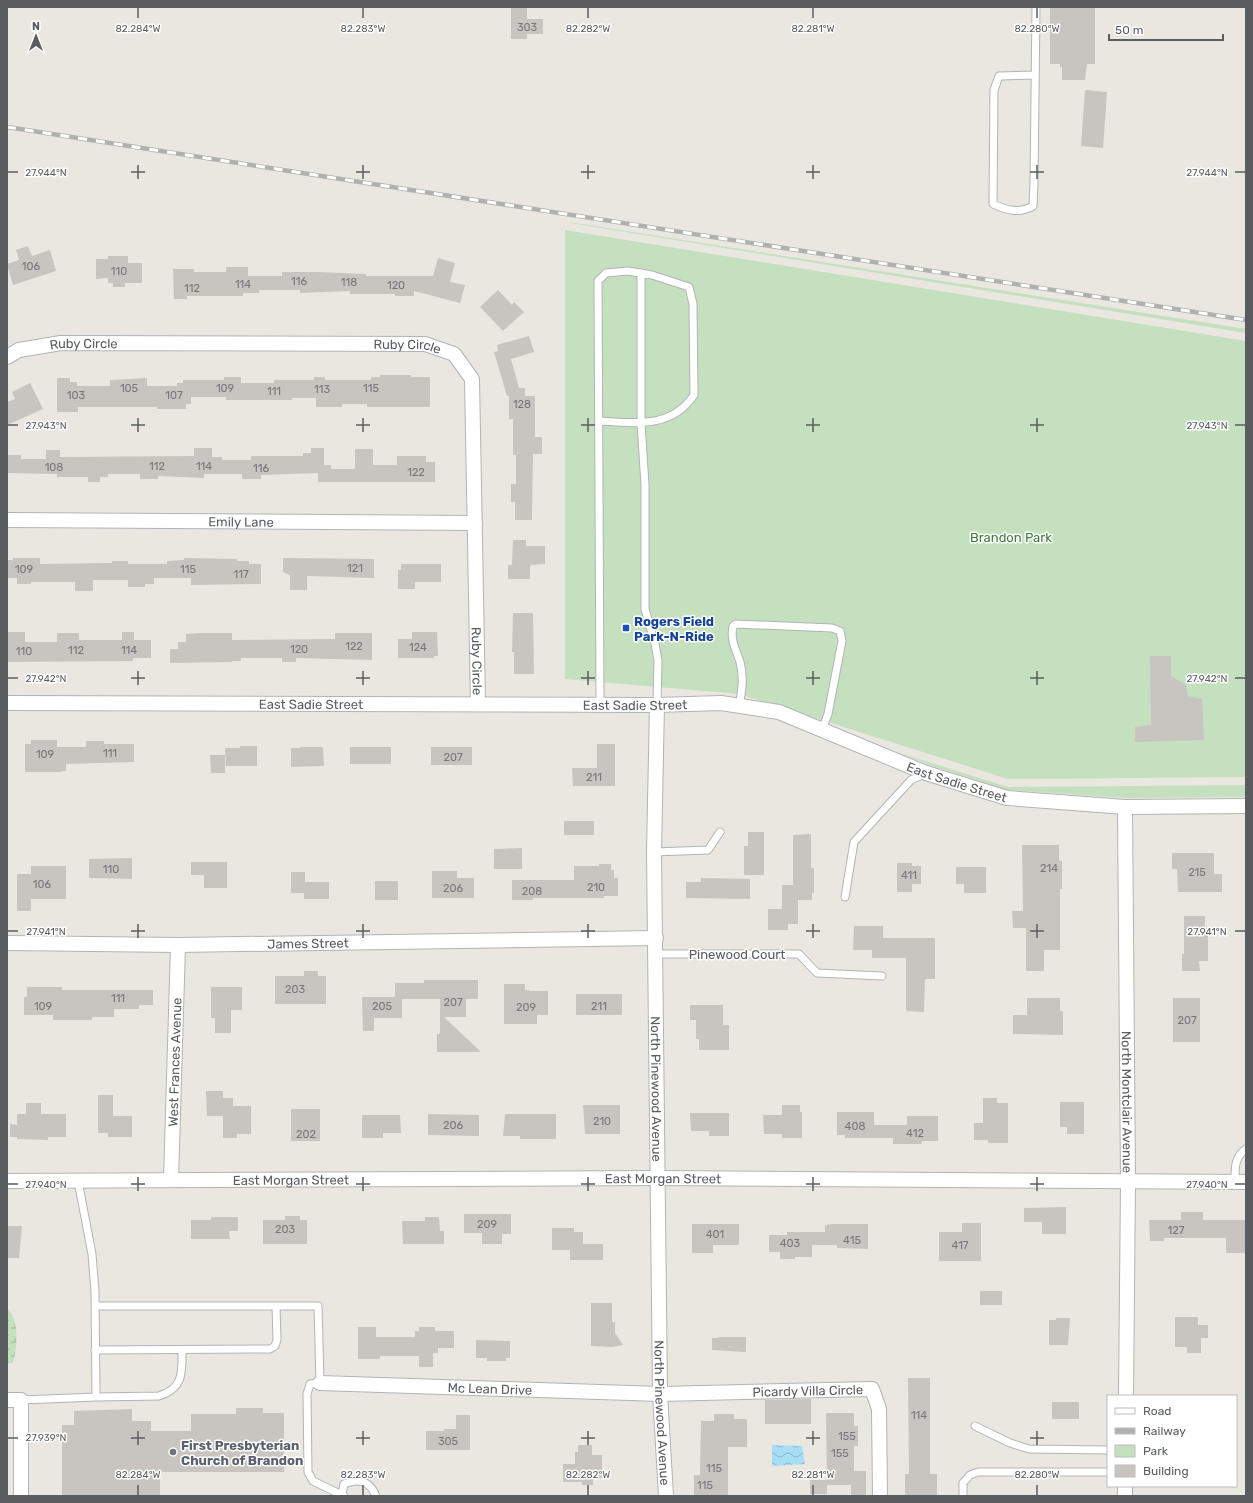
<svg xmlns="http://www.w3.org/2000/svg" width="1253" height="1503" viewBox="0 0 1253 1503" font-family="Rubik,sans-serif">
<style>
.green{fill:#c4e0bf}
.wetland{fill:url(#wetland-marsh)}
.water{fill:url(#water-waves)}
.building{fill:#c8c4c0}
.lines{fill:none;stroke-linecap:round;stroke-linejoin:round}
.service-casing{stroke:#b1b4b7;stroke-width:9}
.minor-casing{stroke:#b1b4b7;stroke-width:16}
.service{stroke:#fff;stroke-width:7}
.minor{stroke:#fff;stroke-width:14}
.rail-casing{stroke:#afb0b0;stroke-width:4.5}
.rail{stroke:#fff;stroke-width:3;stroke-dasharray:9;stroke-linecap:butt}
.ticks{fill:none;stroke:#595d60;stroke-width:1.5}
.transit-dot{fill:#1a4fb4;stroke:#fff;stroke-width:1.5}
.worship-dot{fill:#6b7280;stroke:#fff;stroke-width:1.5}
.labels{text-anchor:middle;stroke-width:3;stroke-linejoin:round;paint-order:stroke}
.number-label{font-size:11px;fill:#757778}
.street-label{font-size:13px;fill:#595d60;stroke:#fff}
.park-label{font-size:13px;fill:#427c3c;stroke:#fff}
.transit-label{font-size:13px;font-weight:bold;fill:#164399;stroke:#fff;text-anchor:start}
.worship-label{font-size:13px;font-weight:bold;fill:#5b616d;stroke:#fff;text-anchor:start}
.ticks-label{font-size:10px;text-anchor:middle;fill:#595d60;stroke:#fff;stroke-width:3;stroke-linejoin:round;paint-order:stroke}
</style>
<defs>
<pattern id="wetland-marsh" width="20" height="14" patternUnits="userSpaceOnUse"><rect width="20" height="14" fill="#c4e0bf"/><path d="M1 5h8M5 5V1M11 12h8M15 12V8" fill="none" stroke="#a2b99f"/></pattern>
<pattern id="water-waves" width="16" height="10" patternUnits="userSpaceOnUse"><rect width="16" height="10" fill="#a6def5"/><path d="M0 5q4-4 8 0t8 0" fill="none" stroke="#8ab7ca"/></pattern>
</defs>
<rect width="100%" height="100%" fill="#eae7e0"/>
<path class="green" d="M569,222L1246,329V333L570,223Z
M565,230L1246,341V777L1008,779L739,694L565,679Z
M900,753L1008,787L1246,785V797L1125,798L1008,790L929,765Z"/>
<path class="wetland" d="M7,1308C20,1320 17,1348 13,1363H7Z"/>
<path class="water" d="M772,1445L802,1446L805,1464L772,1466Z"/>
<path class="building" d="M511,7H527V19H543V34H527V39H511Z
M1050,7H1095V64H1087L1085,80H1062V67H1060V64H1050Z
M1085,90L1107,92L1103,148L1081,146Z
M28,246L32,256L50,250L56,271L13,285L7,264L19,260L16,250Z
M108,256H128V263H142V283H125V287H113V283H108V278L96,279V259H108Z
M438,258L455,263L450,282L465,285L460,303L414,291V296H395V294H350V291L300,293V290H259V293H243V296H187V299H174L173,269H194V272H226V267H248V276H282V272H316L366,274V276H433Z
M498,290L512,305L514,302L524,312L503,331L480,307Z
M529,336L534,352L511,359L519,388H525V396H535V437H542V454H533L532,520H515V502H511V484H516V455H513V419H509V396H507L494,352L498,351L497,345Z
M380,375H411V377H430V407H367V404H342V407H316V398H292V400H226V397H191V404H186V409H157V407H78V412H57V378H70V382H77V386H110V380L147,378V386H177V383H183V380H224V377H241V383H274V380H314V377H325V380H371V377H380Z
M30,383L43,409L7,425V402L15,399L12,392Z
M194,448H212V457H222V460H251V456H303V453H311V448H324V465H331V469H355V449H373V465H397V456H426V462H435V482H318V473L261,475V479H242V474H204V478L158,476V479H140V474H108V477H100V482H88V477H57V474L7,473V455H21V459H46V450H60V457L194,456Z
M513,540H526V546H545V564L530,565V579H508V565H512Z
M13,558H40V564L112,563V561H128V564H167V561L184,560V558L237,559V561H249V564H261V584L191,585V578H154V584H145V587H128V580H93V591H75V582H31V584H17V578H7V560H13Z
M283,558L374,559V578L307,576V590H290V575L283,572Z
M401,564H441V582H415V589H398V570H401Z
M513,613H533L534,674H514V652H512Z
M7,632H25V642H57V633H79V640H122V632H134V640H151V658H133V661L7,662Z
M412,632H437L438,656H434V658H398V639H412Z
M200,633H232V640L335,639V633H372V660L296,658V662H282V658H241V661H232V662L170,663V649H178V642H186V634Z
M1150,656H1171V676L1186,685L1188,696L1202,699L1204,740L1135,742V727L1151,725Z
M31,740H57V747H86V741H104V744H134V762L66,764V771H61V772H25V744H31Z
M597,744H615V786H573L572,768H597Z
M240,746H257V766H226L225,748H240Z
M300,747H323L324,766L291,767V748H300Z
M350,747H391V764H350Z
M431,747H472V765H431Z
M210,755H225V773H211Z
M564,821H594V835H564Z
M748,832H764V875H744V846H748Z
M811,834V868H814V893H812V900H798V924H788V930H768V909H782V885H793V835Z
M1022,845H1059V861H1062V889H1060V950H1044V971H1026V928H1013L1012,911H1023Z
M522,848V869H494V849Z
M1172,853H1214V874H1222V892H1178L1177,869H1172Z
M132,858V879L89,878V859Z
M191,862H227V888H204V875H191Z
M897,863H912V866H921V884H912V892H897Z
M599,864H611V870H614V878H618V896H604V898H533V900H512V880H574V866H599Z
M31,866H66V899H31V911H17V874H31Z
M956,867H986V893H964V884H956Z
M432,871H457V878H474V898H432Z
M291,872H305V882H329V899H304V893H291Z
M701,878L750,879V899L686,898V882H701Z
M375,881H398V900H375Z
M1184,916H1205V934H1208V961H1199L1200,971H1182V954H1184Z
M854,926H883V938H935V979H925L924,1012L906,1011V958H872V950H853Z
M304,971H318V976H326V1004H275V976H304Z
M424,980H478V999H466V1017H444L481,1052H437V1034H440V999H402V1018H374V1031H363L362,997H395V983H424Z
M504,984H525V990H529V991H548V1015H537V1024H504Z
M27,987H62V990H153V1005H139V1009H114V1017H92V1020H53V1015H24V997H27Z
M211,987H242V1010H231V1033H215V1018H211Z
M576,994H622V1015H576Z
M1027,998H1060V1011H1063V1035L1013,1034V1015H1027Z
M1173,998H1200V1042H1173Z
M690,1005H723V1025H729V1050H699V1039H696V1020H690Z
M206,1091H223V1098H233V1106H251V1134H237V1138H223V1116H207Z
M98,1095H113V1116H132V1137H108V1133H98Z
M983,1098H997V1103H1008V1143H988V1140H974V1123H983Z
M1060,1102H1084V1134H1067V1127H1060Z
M26,1103H41V1114H66V1137H48V1140L17,1139V1137H10V1124L17,1125V1114H26Z
M583,1105H620V1134H585Z
M782,1105H800V1112H802V1138H782V1134H764L763,1115H782Z
M291,1109H320V1141H291Z
M837,1112H874V1125H907V1116H938V1141H922V1144H893V1138H845V1135H837Z
M690,1113H729V1136H709V1131H691Z
M428,1114L479,1115V1136L428,1135Z
M505,1114H556V1139H520V1136H503Z
M362,1115H400L401,1133H383V1138H362Z
M1066,1207V1234H1042V1222H1024V1208Z
M1181,1212H1203V1220H1246V1253H1226V1238H1164V1241H1150L1149,1220H1181Z
M464,1214H511V1234H502V1244H482V1233H464Z
M285,1216H300V1220H307V1244H263V1220H285Z
M211,1217H238V1231H229L230,1239H191V1220H211Z
M425,1217H439L440,1231H444V1244H403L402,1221H425Z
M962,1223H981V1261H939V1232H962Z
M692,1224H739V1245H713V1253H692Z
M833,1224H868V1249L837,1248V1245H812V1257H795V1259H780V1252H769V1235H787V1232H825V1225Z
M7,1226H22L19,1258H7Z
M552,1228H574V1232H583V1244H603V1260H570V1250H552Z
M980,1291H1002V1305H980Z
M591,1303H612V1322H615V1333L623,1345L612,1347L591,1346Z
M1175,1317H1198V1325H1208V1338H1201V1353H1187V1347H1175Z
M1056,1318H1070L1068,1345H1049V1320H1056Z
M358,1327H376V1337H415V1331H419V1327H435V1331H454V1348H438V1353H433V1367H419V1356H380V1359H358Z
M718,1337H746V1352L712,1350V1338H718Z
M476,1340L510,1341V1358H506V1361H487V1358H476Z
M908,1378H930V1474H937V1496H905V1474H909Z
M811,1399V1424H765V1400Z
M1052,1402H1079V1419H1052Z
M236,1408H263V1413H284V1472H160V1496H62V1425H74V1411L132,1409V1421H151V1431H191V1414H236Z
M826,1413H854V1426H858V1446H854V1471H866V1496H851V1485H827V1494H810V1480H827Z
M714,1414H734V1419H747V1447H728V1496L694,1495V1475H700L701,1421H714Z
M456,1415H470V1450H426V1431H444V1429H456Z
M578,1445H592V1455H602V1478H593V1485H582V1482H563V1464H575V1452H578Z"/>
<g class="lines">
<defs>
<path id="service" d="M1035,75L999,76L994,90L993,204C1006,210 1019,214 1033,206L1034,183L1036,7
M641,273V423L645,485V609L655,644L658,660L657,705
M599,421C635,423 671,429 694,395L693,304L689,287L652,275L628,271L606,273L598,281L600,705
M739,706C742,691 744,677 740,662C736,649 730,641 733,626L736,624L832,628L840,631L842,641L828,714L822,730
M654,852L708,850L720,832
M845,897L854,842L911,780L926,773
M656,954H799L817,973L882,976
M1235,1182C1235,1169 1234,1157 1246,1149
M95,1306H318L320,1383L310,1384L307,1394L308,1472L313,1481L344,1496
M95,1350L270,1349L275,1346L277,1340L276,1306
M96,1397L159,1396C184,1388 182,1372 182,1350
M21,1400L96,1397L95,1291L92,1254L78,1181
M975,1426L1010,1443L1029,1449L1108,1450
M342,1494L344,1484C359,1478 370,1481 376,1496
M963,1496V1483L970,1475L978,1472H1108"/>
<g id="minor">
<path id="s1" d="M7,357L19,350L61,343L425,344L454,354L472,379L478,704"/>
<path id="s2" d="M7,520L475,523"/>
<path id="s3" d="M7,703L657,705L721,703L779,712L926,773L1007,798L1125,807L1246,806"/>
<path id="s4" d="M657,705L654,852L660,1394L666,1496"/>
<path id="s5" d="M1125,807L1128,1182L1126,1396"/>
<path id="s6" d="M7,943L178,945L656,938"/>
<path id="s7" d="M171,1180L178,945"/>
<path id="s8" d="M7,1181L658,1178L1246,1182"/>
<path id="s9" d="M320,1383L660,1394L872,1389L879,1409L880,1496"/>
<path d="M7,1400H21V1496"/>
<path d="M1125,1496V1486"/>
</g>
</defs>
<use href="#service" class="service-casing"/>
<use href="#minor" class="minor-casing"/>
<use href="#service" class="service"/>
<use href="#minor" class="minor"/>
<defs>
<path id="rail" d="M7,127L1246,320"/>
</defs>
<use href="#rail" class="rail-casing"/>
<use href="#rail" class="rail"/>
</g>
<path class="ticks" d="M138,8V18M363,8V18M588,8V18M813,8V18M1037,8V18M138,165V179M363,165V179M588,165V179M813,165V179M1037,165V179M8,172H18M131,172H145M356,172H370M581,172H595M806,172H820M1030,172H1044M1235,172H1245M138,418V432M363,418V432M588,418V432M813,418V432M1037,418V432M8,425H18M131,425H145M356,425H370M581,425H595M806,425H820M1030,425H1044M1235,425H1245M138,671V685M363,671V685M588,671V685M813,671V685M1037,671V685M8,678H18M131,678H145M356,678H370M581,678H595M806,678H820M1030,678H1044M1235,678H1245M138,924V938M363,924V938M588,924V938M813,924V938M1037,924V938M8,931H18M131,931H145M356,931H370M581,931H595M806,931H820M1030,931H1044M1235,931H1245M138,1177V1191M363,1177V1191M588,1177V1191M813,1177V1191M1037,1177V1191M8,1184H18M131,1184H145M356,1184H370M581,1184H595M806,1184H820M1030,1184H1044M1235,1184H1245M138,1431V1445M363,1431V1445M588,1431V1445M813,1431V1445M1037,1431V1445M8,1438H18M131,1438H145M356,1438H370M581,1438H595M806,1438H820M1030,1438H1044M138,1485V1495M363,1485V1495M588,1485V1495M813,1485V1495M1037,1485V1495"/>
<rect class="transit-dot" x="622" y="624" width="8" height="8" rx="2"/>
<circle class="worship-dot" cx="173" cy="1452" r="4"/>
<g class="labels">
<g class="number-label">
<text x="527" y="31">303</text>
<text x="31" y="270">106</text>
<text x="119" y="275">110</text>
<text x="299" y="285">116</text>
<text x="349" y="286">118</text>
<text x="243" y="288">114</text>
<text x="396" y="289">120</text>
<text x="192" y="292">112</text>
<text x="129" y="392">105</text>
<text x="225" y="392">109</text>
<text x="371" y="392">115</text>
<text x="322" y="393">113</text>
<text x="274" y="395">111</text>
<text x="76" y="399">103</text>
<text x="174" y="399">107</text>
<text x="522" y="408">128</text>
<text x="157" y="470">112</text>
<text x="204" y="470">114</text>
<text x="54" y="471">108</text>
<text x="261" y="472">116</text>
<text x="416" y="476">122</text>
<text x="355" y="572">121</text>
<text x="24" y="573">109</text>
<text x="188" y="573">115</text>
<text x="241" y="578">117</text>
<text x="354" y="650">122</text>
<text x="418" y="651">124</text>
<text x="299" y="653">120</text>
<text x="76" y="654">112</text>
<text x="129" y="654">114</text>
<text x="24" y="655">110</text>
<text x="110" y="757">111</text>
<text x="45" y="758">109</text>
<text x="453" y="761">207</text>
<text x="594" y="781">211</text>
<text x="1049" y="872">214</text>
<text x="111" y="873">110</text>
<text x="1197" y="876">215</text>
<text x="909" y="879">411</text>
<text x="42" y="888">106</text>
<text x="596" y="891">210</text>
<text x="453" y="892">206</text>
<text x="532" y="895">208</text>
<text x="295" y="993">203</text>
<text x="118" y="1002">111</text>
<text x="453" y="1006">207</text>
<text x="43" y="1010">109</text>
<text x="382" y="1010">205</text>
<text x="599" y="1010">211</text>
<text x="526" y="1011">209</text>
<text x="1187" y="1024">207</text>
<text x="602" y="1125">210</text>
<text x="453" y="1129">206</text>
<text x="855" y="1130">408</text>
<text x="915" y="1137">412</text>
<text x="306" y="1138">202</text>
<text x="487" y="1228">209</text>
<text x="285" y="1233">203</text>
<text x="1176" y="1234">127</text>
<text x="715" y="1238">401</text>
<text x="852" y="1244">415</text>
<text x="790" y="1247">403</text>
<text x="960" y="1249">417</text>
<text x="919" y="1419">114</text>
<text x="847" y="1440">155</text>
<text x="448" y="1445">305</text>
<text x="840" y="1457">155</text>
<text x="714" y="1472">115</text>
<text x="705" y="1489">115</text>
</g>
<g class="street-label">
<text dy="5" stroke="none"><textPath href="#s1" startOffset="79">Ruby Circle</textPath></text>
<text dy="5" stroke="none"><textPath href="#s1" startOffset="403">Ruby Circle</textPath></text>
<text dy="5" stroke="none"><textPath href="#s2" startOffset="234">Emily Lane</textPath></text>
<text dy="5" stroke="none"><textPath href="#s1" startOffset="764">Ruby Circle</textPath></text>
<text dy="5" stroke="none"><textPath href="#s3" startOffset="304">East Sadie Street</textPath></text>
<text dy="5" stroke="none"><textPath href="#s3" startOffset="628">East Sadie Street</textPath></text>
<text dy="5" stroke="none"><textPath href="#s3" startOffset="964">East Sadie Street</textPath></text>
<text dy="5" stroke="none"><textPath href="#s6" startOffset="301">James Street</textPath></text>
<text x="737" y="959">Pinewood Court</text>
<text dy="5" stroke="none"><textPath href="#s7" startOffset="118">West Frances Avenue</textPath></text>
<text dy="5" stroke="none"><textPath href="#s4" startOffset="384">North Pinewood Avenue</textPath></text>
<text dy="5" stroke="none"><textPath href="#s5" startOffset="295">North Montclair Avenue</textPath></text>
<text dy="5" stroke="none"><textPath href="#s8" startOffset="656">East Morgan Street</textPath></text>
<text dy="5" stroke="none"><textPath href="#s8" startOffset="284">East Morgan Street</textPath></text>
<text dy="5" stroke="none"><textPath href="#s9" startOffset="170">Mc Lean Drive</textPath></text>
<text dy="5" stroke="none"><textPath href="#s9" startOffset="488">Picardy Villa Circle</textPath></text>
<text dy="5" stroke="none"><textPath href="#s4" startOffset="708">North Pinewood Avenue</textPath></text>
</g>
<g class="park-label">
<text x="1011" y="542">Brandon Park</text>
</g>
<g class="transit-label">
<text x="634" y="626">Rogers Field<tspan x="634" dy="15">Park-N-Ride</tspan></text>
</g>
<g class="worship-label">
<text x="181" y="1450">First Presbyterian<tspan x="181" dy="15">Church of Brandon</tspan></text>
</g>
</g>
<g class="ticks-label">
<text x="138" y="32">82.284°W</text>
<text x="363" y="32">82.283°W</text>
<text x="588" y="32">82.282°W</text>
<text x="813" y="32">82.281°W</text>
<text x="1037" y="32">82.280°W</text>
<text x="46" y="176">27.944°N</text>
<text x="1207" y="176">27.944°N</text>
<text x="46" y="429">27.943°N</text>
<text x="1207" y="429">27.943°N</text>
<text x="46" y="682">27.942°N</text>
<text x="1207" y="682">27.942°N</text>
<text x="46" y="935">27.941°N</text>
<text x="1207" y="935">27.941°N</text>
<text x="46" y="1188">27.940°N</text>
<text x="1207" y="1188">27.940°N</text>
<text x="46" y="1441">27.939°N</text>
<text x="138" y="1478">82.284°W</text>
<text x="363" y="1478">82.283°W</text>
<text x="588" y="1478">82.282°W</text>
<text x="813" y="1478">82.281°W</text>
<text x="1037" y="1478">82.280°W</text>
</g>
<rect width="1253" height="1503" fill="none" stroke="#595d60" stroke-width="16"/>
<rect x="1107" y="1395" width="130" height="92" fill="#ffffff" stroke="#bdbebf"/>
<rect x="1115" y="1408" width="20" height="6" fill="#ffffff" stroke="#bdbebf"/>
<text x="1143" y="1415" font-size="12" fill="#595d60">Road</text>
<rect x="1115" y="1428" width="20" height="6" fill="#afb0b0" stroke="#bdbebf"/>
<text x="1143" y="1435" font-size="12" fill="#595d60">Railway</text>
<rect x="1115" y="1445" width="20" height="12" fill="#c4e0bf" stroke="#bdbebf"/>
<text x="1143" y="1455" font-size="12" fill="#595d60">Park</text>
<rect x="1115" y="1465" width="20" height="12" fill="#c8c4c0" stroke="#bdbebf"/>
<text x="1143" y="1475" font-size="12" fill="#595d60">Building</text>
<g transform="translate(36 36)" stroke="#ffffff" stroke-width="3" paint-order="stroke">
<path d="M0-3L7 15L0 10L-7 15Z" fill="#595d60"/>
<text y="-6" font-size="11" font-weight="bold" text-anchor="middle" fill="#595d60">N</text>
</g>
<path d="M1109 34v6h114v-6" fill="none" stroke="#595d60" stroke-width="2"/>
<text x="1115" y="34" font-size="12" fill="#595d60" stroke="#ffffff" stroke-width="3" paint-order="stroke">50 m</text>
</svg>
